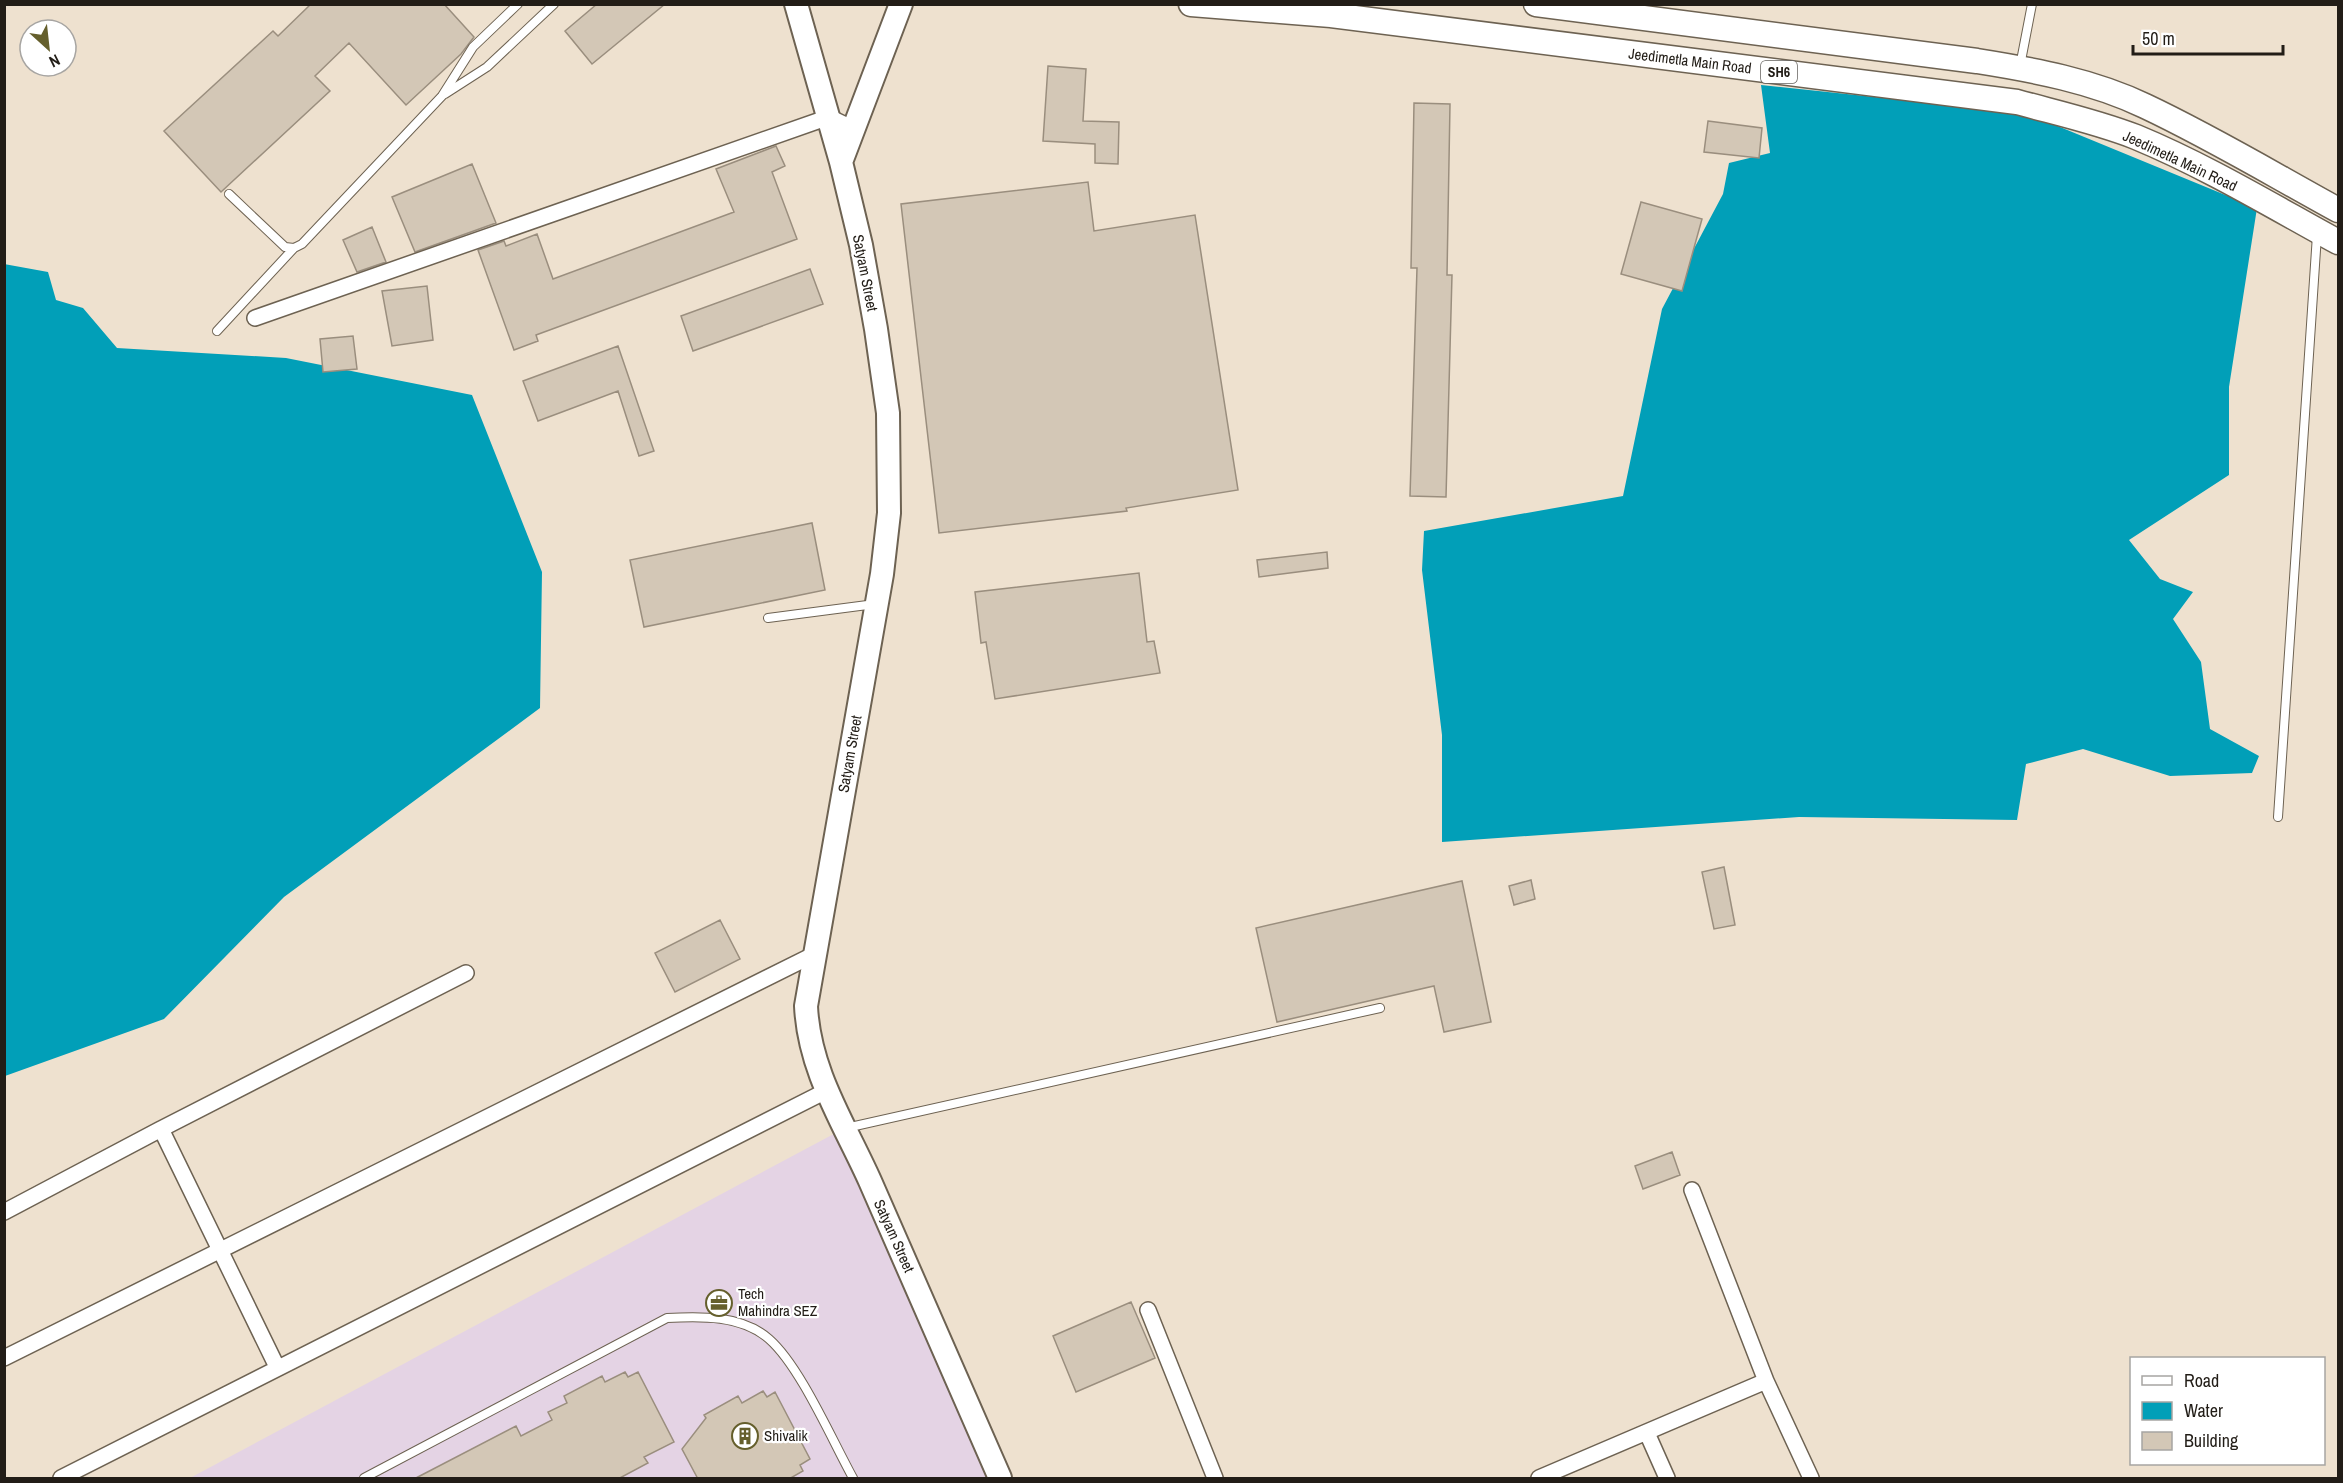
<svg xmlns="http://www.w3.org/2000/svg" width="2343" height="1483" viewBox="0 0 2343 1483" font-family="'Archivo Narrow',sans-serif">
<style>
.commercial{fill:#e4d3e4}
.water{fill:#019fb8}
.building{fill:#d3c7b6;stroke:#9a8e7e;stroke-width:1.5}
.lines{fill:none;stroke-linecap:round;stroke-linejoin:round}
.lane-casing{stroke:#6d6252;stroke-width:10}
.street-casing{stroke:#6d6252;stroke-width:18}
.secondary-casing{stroke:#6d6252;stroke-width:26}
.primary-casing{stroke:#6d6252;stroke-width:27}
.lane{stroke:#fff;stroke-width:8}
.street{stroke:#fff;stroke-width:15}
.secondary{stroke:#fff;stroke-width:22}
.primary{stroke:#fff;stroke-width:24}
.labels{text-anchor:middle;stroke-width:4.5;stroke-linejoin:round;paint-order:stroke}
.shield{fill:#fff;stroke:#64615d;stroke-width:1.5}
.shield-label{font-size:14px;font-weight:bold;fill:#221d17}
.street-label{font-size:15px;fill:#221d17;stroke:#fff}
.poi-label{font-size:15px;fill:#221d17;stroke:#fff;text-anchor:start}
</style>
<rect width="100%" height="100%" fill="#eee1cf"/>
<path class="commercial" d="M845,1128L996,1478H190Z"/>
<path class="water" d="M1761,85L2026,113L2257,208L2229,387V475L2129,540L2160,579L2193,592L2173,619L2201,662L2210,729L2259,756L2252,773L2170,776L2083,749L2026,764L2017,820L1799,817L1442,842V735L1422,570L1424,531L1623,496L1662,309L1723,194L1729,163L1770,153Z
M4,264L48,272L56,300L83,308L117,348L286,358L472,395L542,572L540,708L284,897L164,1019L5,1076Z"/>
<path class="building" d="M311,4H444L474,37L461,54L406,105L349,43L315,76L330,91L221,192L164,131L273,31L278,36Z
M597,4H665L592,64L565,31Z
M1048,66L1086,69L1083,121L1119,122L1118,164L1095,163V144L1043,141Z
M1414,103L1450,104L1447,275H1452L1446,497L1410,496L1417,268H1411Z
M1708,121L1762,128L1759,158L1704,152Z
M776,146L785,166L772,172L797,239L536,335L538,341L514,350L478,250L504,241L506,246L537,234L553,279L734,212L716,169Z
M472,164L496,223L415,252L392,197Z
M1088,182L1094,231L1195,215L1238,490L1126,508L1127,511L939,533L901,204Z
M1641,202L1702,219L1682,291L1621,274Z
M372,227L386,262L357,272L343,240Z
M810,269L823,304L693,351L681,316Z
M427,286L433,340L392,346L382,291Z
M353,336L357,369L323,372L320,339Z
M618,346L654,451L639,456L618,391L538,421L523,381Z
M812,523L825,590L644,627L630,560Z
M1327,552L1328,568L1259,577L1257,560Z
M1139,573L1147,642L1154,641L1160,673L995,699L986,642L981,643L975,592Z
M1724,867L1735,925L1714,929L1702,872Z
M1531,880L1535,899L1514,905L1509,886Z
M1462,881L1491,1022L1444,1032L1434,986L1277,1022L1256,928Z
M720,920L740,959L675,992L655,953Z
M1672,1152L1680,1175L1643,1189L1635,1166Z
M1131,1302L1155,1358L1076,1392L1053,1336Z
M625,1372L628,1377L638,1372L674,1442L644,1457L648,1463L618,1479H414L516,1426L521,1436L552,1420L548,1412L567,1403L564,1396L602,1376L605,1382Z
M763,1391L767,1397L775,1392L810,1459L800,1465L803,1471L789,1479H698L682,1449L706,1418L704,1415L738,1396L742,1403Z"/>
<g class="lines">
<defs>
<path id="lane" d="M2020,66L2032,4
M445,94L487,67L554,4
M229,194L285,247L294,248L302,244L442,96L473,47L518,4
M217,331L294,248
M768,618L875,604
M2278,817L2317,235
M846,1128L1380,1008
M364,1478L667,1318C700,1316 742,1315 769,1339C800,1366 832,1440 853,1478"/>
<path id="street" d="M255,318L829,117L854,129
M1692,1190L1766,1381
M4,1212L161,1129
M1148,1310L1215,1478
M4,1358L815,954
M277,1367L161,1129L466,973
M1647,1433L1667,1478
M61,1478L826,1091
M1539,1478L1766,1381L1811,1478"/>
<path id="secondary" d="M796,4L841,162L861,245L876,329L888,413L889,513L882,574L806,1006C809,1071 844,1123 870,1181C913,1280 956,1379 1000,1478
M841,162L901,4"/>
<path id="primary" d="M1191,4L1331,15L2017,102C2057,113 2098,122 2136,137C2206,166 2272,206 2338,242
M1536,4L1977,61C2034,70 2093,81 2145,106C2211,137 2274,175 2338,210"/>
</defs>
<use href="#lane" class="lane-casing"/>
<use href="#street" class="street-casing"/>
<use href="#secondary" class="secondary-casing"/>
<use href="#primary" class="primary-casing"/>
<use href="#lane" class="lane"/>
<use href="#street" class="street"/>
<use href="#secondary" class="secondary"/>
<use href="#primary" class="primary"/>
</g>
<defs>
<symbol id="office-ring" viewBox="-11 -11 22 22"><circle r="9.5" fill="#fff" stroke="#655f2c" stroke-width="1.5"/><path d="M-6-3h4V-5.5h4V-3h4V5H-6ZM-1-4.5V-3h2v-1.5ZM-6 0V1H6V0Z" fill="#655f2c"/></symbol>
<symbol id="building-ring" viewBox="-11 -11 22 22"><circle r="9.5" fill="#fff" stroke="#655f2c" stroke-width="1.5"/><path d="M-4-6H4V6H1V3H-1V6H-4ZM-2.5-4.3h1.7v1.8h-1.7ZM.8-4.3h1.7v1.8H.8ZM-2.5-1h1.7V.8h-1.7ZM.8-1h1.7V.8H.8Z" fill="#655f2c"/></symbol>
</defs>
<g fill-rule="evenodd">
<use href="#office-ring" x="704" y="1288" width="30" height="30"/>
<use href="#building-ring" x="730" y="1421" width="30" height="30"/>
</g>
<g class="labels">
<rect class="shield" x="1761" y="61" width="36" height="22" rx="4.5"/>
<g class="shield-label">
<text x="1779" y="77">SH6</text>
</g>
<g class="street-label">
<text transform="translate(1690 61) rotate(7)" y="5">Jeedimetla Main Road</text>
<text transform="translate(2180 161) rotate(25)" y="5">Jeedimetla Main Road</text>
<text transform="translate(865 273) rotate(79)" y="5">Satyam Street</text>
<text transform="translate(850 754) rotate(-80)" y="5">Satyam Street</text>
<text transform="translate(894 1236) rotate(66)" y="5">Satyam Street</text>
</g>
<g class="poi-label">
<text x="738" y="1299">Tech<tspan x="738" dy="17">Mahindra SEZ</tspan></text>
<text x="764" y="1441">Shivalik</text>
</g>
</g>
<rect width="2343" height="1483" fill="none" stroke="#221d17" stroke-width="12"/>
<rect x="2130" y="1357" width="195" height="108" fill="#ffffff" stroke="#a7a5a2" stroke-width="1.5"/>
<rect x="2142" y="1376" width="30" height="9" fill="#ffffff" stroke="#a7a5a2" stroke-width="1.5"/>
<text x="2184" y="1387" font-size="18" fill="#221d17">Road</text>
<rect x="2142" y="1402" width="30" height="18" fill="#019fb8" stroke="#a7a5a2" stroke-width="1.5"/>
<text x="2184" y="1417" font-size="18" fill="#221d17">Water</text>
<rect x="2142" y="1432" width="30" height="18" fill="#d3c7b6" stroke="#a7a5a2" stroke-width="1.5"/>
<text x="2184" y="1447" font-size="18" fill="#221d17">Building</text>
<g transform="translate(48 48) rotate(153)"><circle r="28" fill="#ffffff" stroke="#a7a5a2" stroke-width="1.5"/>
<path d="M0-4.5L10 22L0 15L-10 22Z" fill="#655f2c"/>
<text y="-9" font-size="16" font-weight="bold" text-anchor="middle" fill="#221d17">N</text>
</g>
<path d="M2133 45v9h150v-9" fill="none" stroke="#221d17" stroke-width="3"/>
<text x="2142" y="45" font-size="18" fill="#221d17" stroke="#ffffff" stroke-width="4.5" paint-order="stroke">50 m</text>
</svg>
